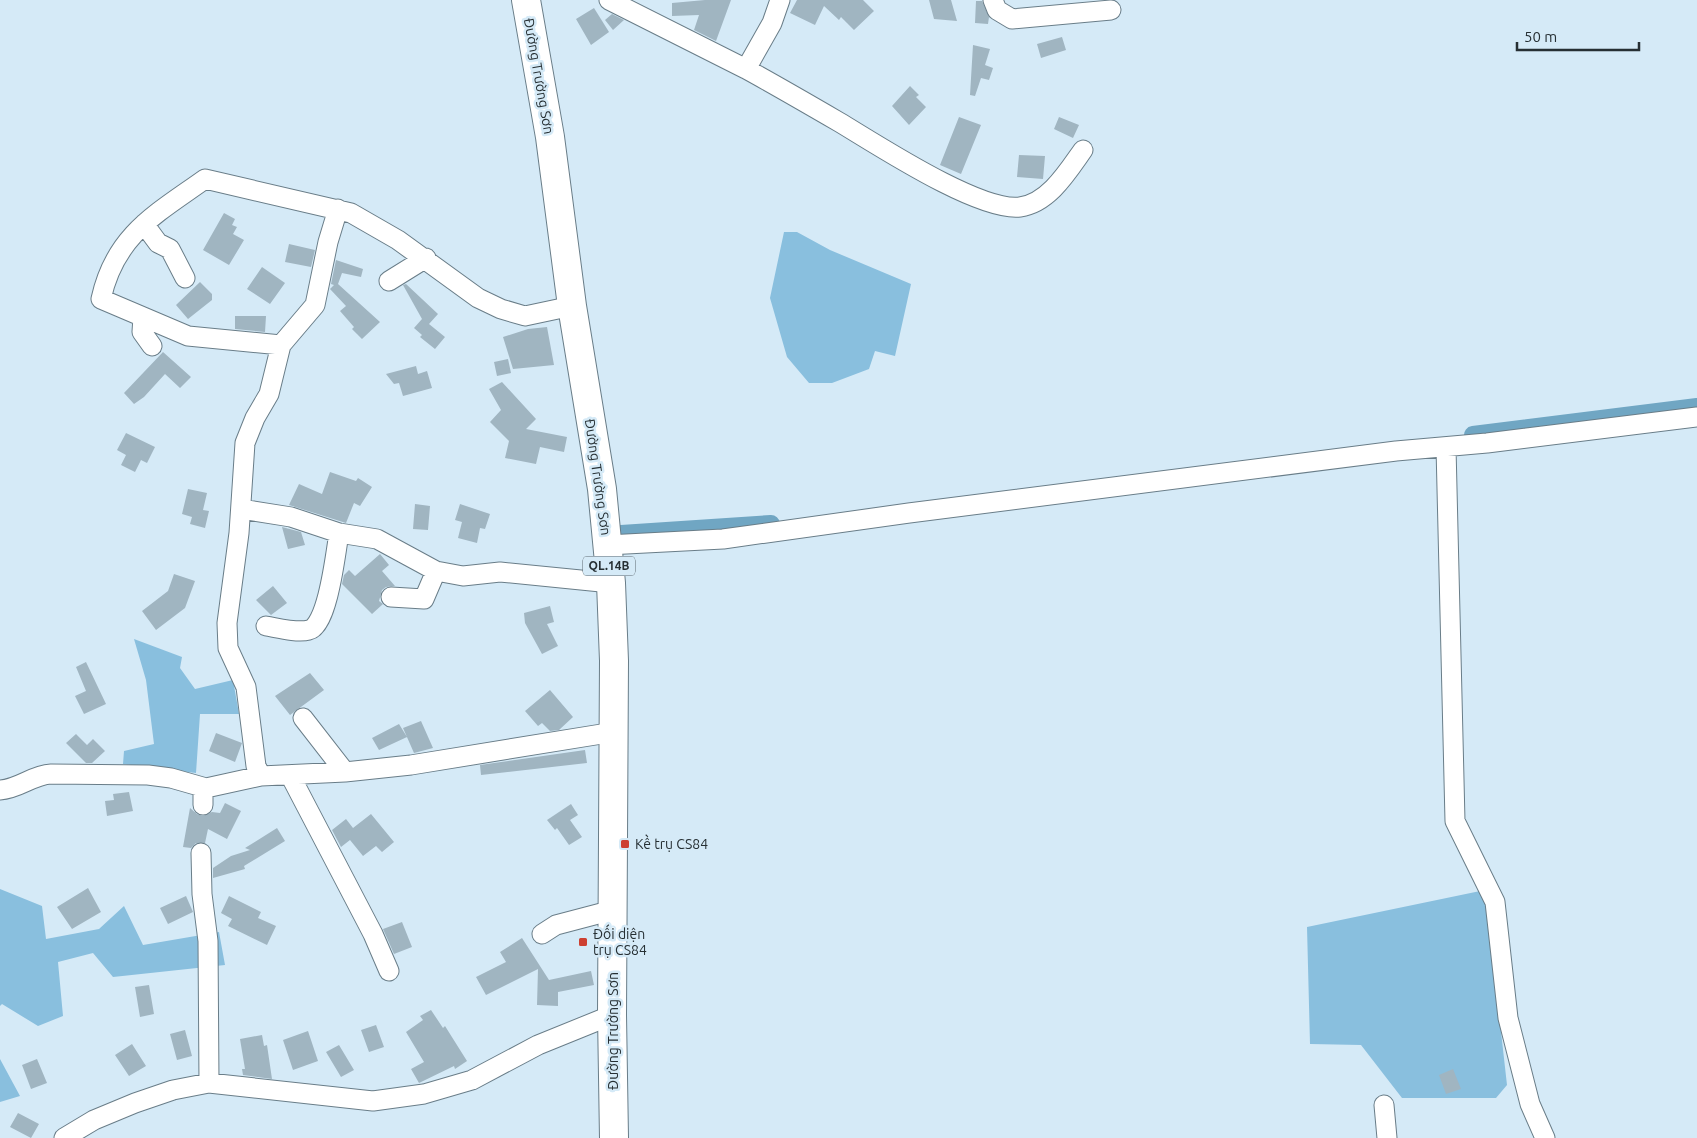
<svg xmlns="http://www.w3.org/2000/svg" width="1697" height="1138" viewBox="0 0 1697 1138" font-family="Ubuntu,sans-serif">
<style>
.forest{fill:#89bfde}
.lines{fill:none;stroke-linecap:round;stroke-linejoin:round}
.canal{stroke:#70a6c3;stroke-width:18}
.building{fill:#a0b5c1}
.minor-casing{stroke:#697d88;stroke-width:21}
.highway-casing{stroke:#697d88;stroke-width:30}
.minor{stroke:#fff;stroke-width:19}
.highway{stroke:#fff;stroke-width:28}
.poi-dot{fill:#cd4031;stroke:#d5eaf7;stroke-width:2}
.labels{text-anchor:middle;stroke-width:5;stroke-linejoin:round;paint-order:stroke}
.shield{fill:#d5eaf7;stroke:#5a676e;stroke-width:1}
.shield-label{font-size:12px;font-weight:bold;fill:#262f33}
.street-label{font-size:14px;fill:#262f33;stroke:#d5eaf7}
.poi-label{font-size:14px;fill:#262f33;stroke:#d5eaf7;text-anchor:start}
</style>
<rect width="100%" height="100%" fill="#d5eaf7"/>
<path class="forest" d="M784,232H797L830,250L911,284L895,356L875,351L869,369L832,383H809L787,357L770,298Z
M134,639L182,657L180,668L195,689L233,680L239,714H200L196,773L123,764L124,751L154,744L146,680Z
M0,889L42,906L46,939L99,929L124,906L143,945L219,932L225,965L113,977L93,953L58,962L63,1016L38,1026L2,1004L0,1006Z
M1485,890L1507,1085L1496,1098H1402L1361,1045L1310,1044L1307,927Z
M0,1059L20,1096L0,1102Z"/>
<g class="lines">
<path class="canal" d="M1473,435L1697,407
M606,535L771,524"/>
</g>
<path class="building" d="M705,0H731L716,41L694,30L699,15L672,16V3Z
M797,0H863L874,11L854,30L841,17L839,20L824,6L815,25L790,13Z
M929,0H951L957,21L934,19Z
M976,1H982L989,17L988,24L975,23Z
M594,8L609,32L591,45L576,19Z
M612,14L624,20L613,30L605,20Z
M1062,37L1066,50L1041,58L1037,44Z
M973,45L990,49L985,65L993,68L989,80L981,78L975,96L970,95Z
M910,86L919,95L916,97L926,107L909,125L892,106Z
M959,117L981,125L961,174L940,165Z
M1059,117L1079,125L1073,138L1054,129Z
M1019,155L1045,156L1043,179L1017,177Z
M224,213L235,219L232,225L237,227L233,234L244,240L229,265L203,250Z
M289,244L315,250L311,267L285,262Z
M336,260L363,269L361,277L342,273L338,284L380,322L362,339L352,329L354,327L340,311L346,306L330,289L334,285L331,284Z
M262,267L285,283L270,304L247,289Z
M200,282L212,294V300L188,319L176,305Z
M406,284L438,314L429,324L445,337L435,349L420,337L422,335L414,328L422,319L403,285Z
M235,316H266L265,332L235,329Z
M547,327L554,365L513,369L503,337L528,329Z
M163,352L191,377L180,388L165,374L144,397L134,404L124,393Z
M508,359L511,373L497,376L494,362Z
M416,366L418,374L427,371L432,388L403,396L399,383L394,384L386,374Z
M502,382L536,419L526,429L567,437L564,452L540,447L536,464L505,458L509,441L490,422L501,410L489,389Z
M126,433L155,447L147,463L141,460L135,472L121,465L126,455L117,450Z
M330,472L356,481L358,478L372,487L360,506L354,503L346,523L289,505L299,484L322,494Z
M188,489L207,493L203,510L209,511L205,528L190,524L192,517L182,514Z
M415,504L430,506L428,530L413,529Z
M460,504L490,514L485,529L480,528L477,543L458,538L462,522L455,520Z
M282,527L301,532L305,545L288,549Z
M380,554L389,565L382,571L395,586L386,587L382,590L379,601L383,604L372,614L342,584L344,575L349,570L355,576Z
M174,574L195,581L185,608L156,630L142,611L168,591Z
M273,586L287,603L271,615L256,600Z
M550,606L554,622L547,624L558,646L542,654L525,623L524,613Z
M86,662L106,704L84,714L75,696L86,691L76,667Z
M310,673L324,690L290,715L275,696Z
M550,690L573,717L559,730L550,731L542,723L538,726L525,711Z
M421,721L433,748L414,753L403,728Z
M399,724L407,737L379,750L372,738Z
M216,733L242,743L235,762L209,751Z
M76,734L87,745L93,739L105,751L92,763H86L66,743Z
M585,750L587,763L481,775L480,765Z
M129,792L133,811L107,816L105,801L114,800L113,794Z
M225,803L241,811L227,839L208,829L205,843H196L191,848L183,847L190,808L197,814L203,816L212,812L220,813Z
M571,804L578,815L570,820L582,837L569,845L557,828L555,830L547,820Z
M371,814L394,842L382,852L376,846L363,856L350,840L341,847L332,830L346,819L353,828Z
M277,828L285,841L244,866L245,869L213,878V868L231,856L250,850L245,848Z
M88,888L101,912L72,929L57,907Z
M186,896L193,912L168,924L160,908Z
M229,896L261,912L258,918L276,926L267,945L228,926L232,919L221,913Z
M402,922L412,947L394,954L383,929Z
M522,938L549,980L591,971L594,985L558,992V1006L537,1005L538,969L486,995L476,977L506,962L500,952Z
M149,985L154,1014L140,1017L135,987Z
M431,1010L443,1028L445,1026L467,1061L455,1069L454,1066L419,1083L411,1069L424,1062L406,1032L423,1020L420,1016Z
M376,1025L384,1047L369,1052L361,1030Z
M185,1030L192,1056L177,1060L170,1034Z
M308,1031L318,1061L293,1070L283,1040Z
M262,1035L264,1046L267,1045L272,1079L243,1075L242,1069H245L240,1039Z
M132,1044L146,1066L129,1076L115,1055Z
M339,1045L354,1070L341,1077L326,1052Z
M37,1059L47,1083L31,1089L22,1065Z
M1453,1069L1461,1089L1446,1094L1439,1075Z
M18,1113L39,1124L31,1138L10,1127Z"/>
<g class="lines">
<defs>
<path id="minor" d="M609,0L746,69L772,23L780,0
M993,0L997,10L1012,19L1111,10
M746,69C777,86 808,104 839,122C876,144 979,212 1020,207C1049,203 1068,171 1083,150
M144,224L158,243L170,249L185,278
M389,281L426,258
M572,306L525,316L501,309L478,298L398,240L351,213L205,179C156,214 115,235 101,299L188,336L281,345L269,394L255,418L245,443L239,533L227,623L228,648L246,687L256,766L261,776L345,772L411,765L614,732
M143,317L142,332L152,346
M281,345L315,305L328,242L338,209
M1446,447L1455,821L1495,902L1508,1018L1530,1104L1545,1138
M241,509L291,517L339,533L377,539L436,571L463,576L500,572L611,583
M607,545L723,539L909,513L1396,451L1487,443L1697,417
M391,597L424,599L436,571
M266,626C278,628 297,633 309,630C328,626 336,550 339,533
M303,718L345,772
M290,775L373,934L389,971
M0,790C19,789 32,775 51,774L148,775L171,778L206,788
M203,805V792L206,788L261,776
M201,853L202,894L208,941L209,1083
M542,934L556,925L613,910
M1384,1105L1387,1138
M64,1138L94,1120L135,1103L173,1090L209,1083L373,1101L424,1094L472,1080L538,1045L612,1015"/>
<path id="highway" d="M526,0L550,137L572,306L602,489L611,583L614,661L612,1015L614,1138"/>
</defs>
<use href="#minor" class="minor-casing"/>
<use href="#highway" class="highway-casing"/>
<use href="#minor" class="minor"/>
<use href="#highway" class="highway"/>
</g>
<g class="poi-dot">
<rect x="620" y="839" width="10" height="10" rx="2.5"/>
<rect x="578" y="937" width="10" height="10" rx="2.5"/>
</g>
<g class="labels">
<rect class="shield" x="583" y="556.5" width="52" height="19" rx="4"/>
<g class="shield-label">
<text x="609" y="570">QL.14B</text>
</g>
<g class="street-label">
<text transform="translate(539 76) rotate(80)" y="5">Đường Trường Sơn</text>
<text transform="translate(598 477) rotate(82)" y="5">Đường Trường Sơn</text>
<text transform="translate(613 1031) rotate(-90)" y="5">Đường Trường Sơn</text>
</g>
<g class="poi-label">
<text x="635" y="849">Kề trụ CS84</text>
<text x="593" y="939">Đối diện<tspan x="593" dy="16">trụ CS84</tspan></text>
</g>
</g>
<path d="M1517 42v8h122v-8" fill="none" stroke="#262f33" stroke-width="2.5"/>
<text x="1524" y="42" font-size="15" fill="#262f33" stroke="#d5eaf7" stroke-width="4" paint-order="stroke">50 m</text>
</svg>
